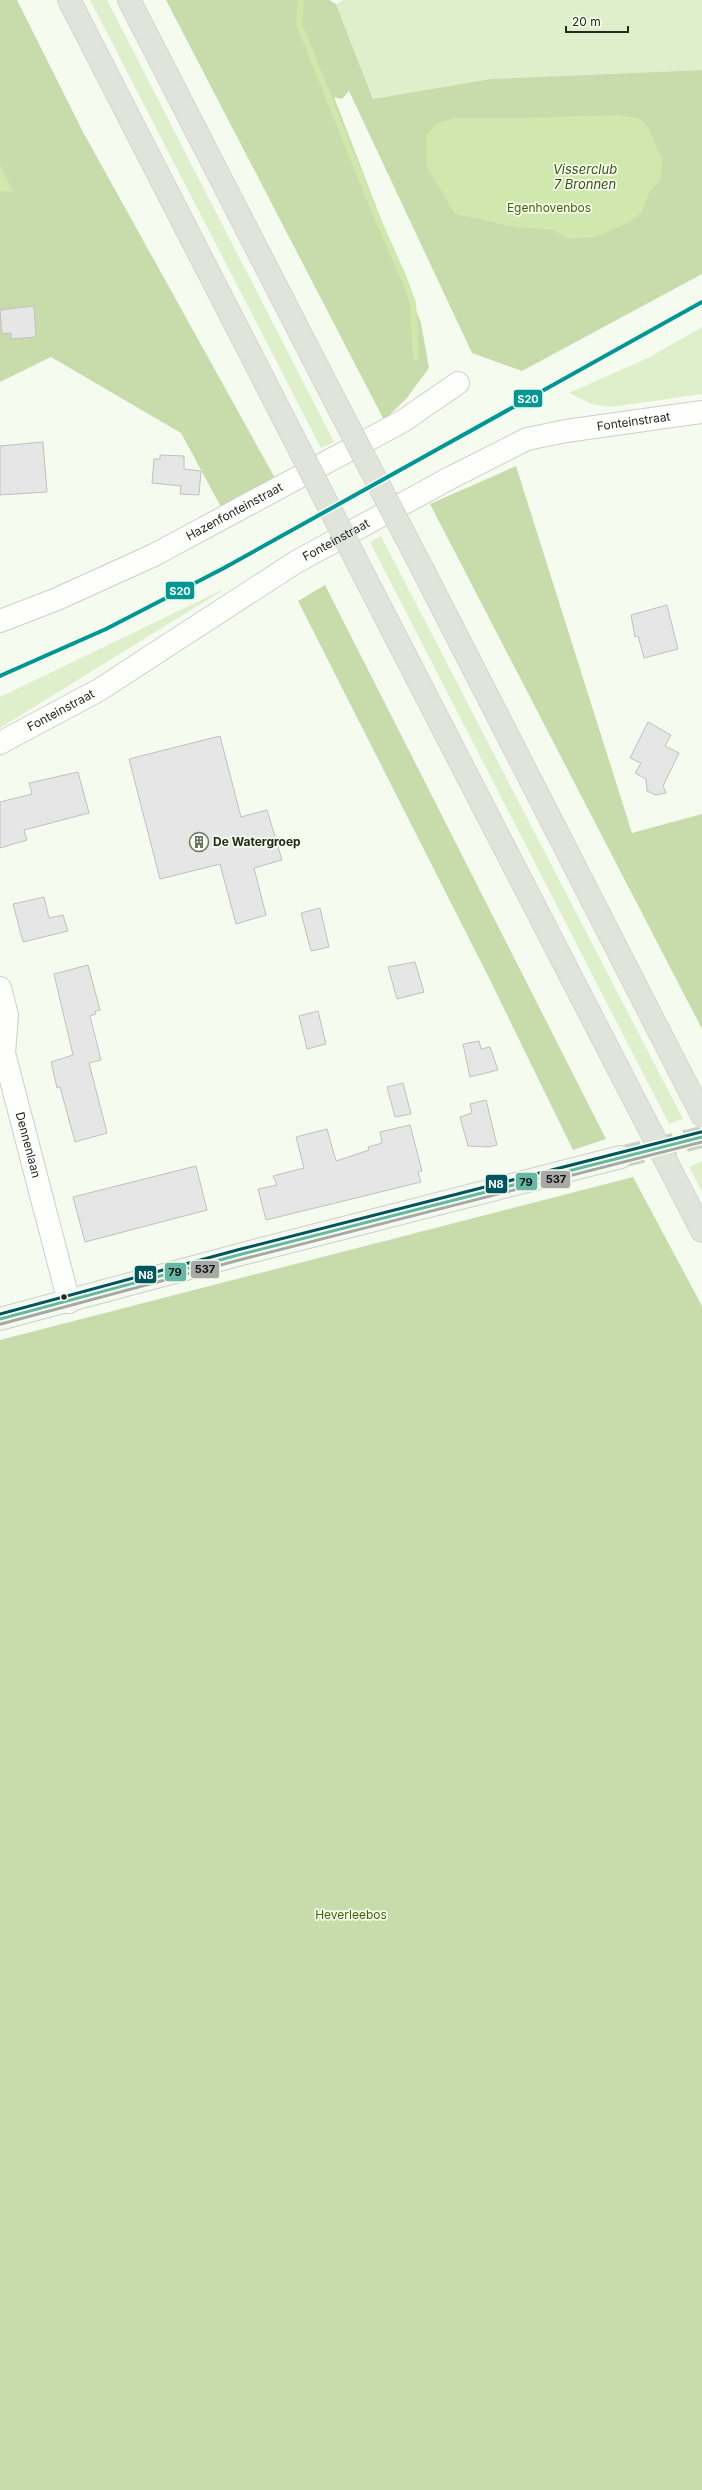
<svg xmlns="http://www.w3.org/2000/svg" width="702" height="2490" viewBox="0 0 702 2490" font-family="Inter,sans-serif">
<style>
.green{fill:#dfeecb}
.forest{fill:#c8dcab}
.water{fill:#d0e8ad}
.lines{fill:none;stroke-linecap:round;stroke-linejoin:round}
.stream{stroke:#d0e8ad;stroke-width:6}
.building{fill:#e5e6e5;stroke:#c0c1c0}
.secondary-tunnel{stroke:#ccd1c6;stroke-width:22;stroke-dasharray:22 11;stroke-linecap:butt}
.street-casing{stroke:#ccd0c7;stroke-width:24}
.secondary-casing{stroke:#ccd0c7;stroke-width:24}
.highway-casing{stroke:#d4d7d1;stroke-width:24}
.street{stroke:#fefefd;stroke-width:22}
.secondary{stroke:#f5f7f3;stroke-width:22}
.highway{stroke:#e0e4db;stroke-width:22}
.highway-bridge-casing{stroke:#d4d7d1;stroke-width:24;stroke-linecap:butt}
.highway-bridge{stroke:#e0e4db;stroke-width:22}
.bus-1-casing{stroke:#f6ffec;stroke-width:6}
.bus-2-casing{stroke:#f6ffec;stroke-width:6}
.bus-3-casing{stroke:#f6ffec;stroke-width:6}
.bus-1{stroke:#66b8a5;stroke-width:3}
.bus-2{stroke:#a8a9a6;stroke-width:3}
.bus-3{stroke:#005460;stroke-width:3}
.rail-1-casing{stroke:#f6ffec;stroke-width:7}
.rail-1{stroke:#009696;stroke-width:4}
.bus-dot{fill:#252920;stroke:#f6ffec;stroke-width:1.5}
.labels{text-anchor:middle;stroke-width:3.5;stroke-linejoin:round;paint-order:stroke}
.park-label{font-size:12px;fill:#466007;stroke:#f6ffec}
.street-label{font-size:12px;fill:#252920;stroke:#f6ffec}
.poi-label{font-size:12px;font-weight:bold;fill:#252920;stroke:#f6ffec;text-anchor:start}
.water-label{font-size:13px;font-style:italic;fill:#3b4e16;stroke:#f6ffec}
.line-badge{stroke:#f6ffec;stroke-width:1.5}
.badge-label{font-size:11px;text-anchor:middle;font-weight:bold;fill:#fff}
.pale-badge-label{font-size:11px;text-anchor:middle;font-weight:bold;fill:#111}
</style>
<rect width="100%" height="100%" fill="#f6fbf0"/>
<path class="green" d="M90,0H107L334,442L321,448Z
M344,0H702V70L490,79L373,99L336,4Z
M702,327V394L611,407L592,404L569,393L650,357Z
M381,536L683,1119L669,1124L370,542Z
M228,587L0,728V697Z
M702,1161V1192L689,1167Z"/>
<path class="forest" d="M0,0H17L83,132L275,478L221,507L181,433L51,357L0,382Z
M166,0H329L336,4L373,99L490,79L702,70V274L522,371L472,353L349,91L342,99L334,97L421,323L429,368L406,399L384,420Z
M516,466L632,833L702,814V1029L430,504Z
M325,585L606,1139L573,1150L489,978L298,601Z
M633,1177L702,1306V2490H0V1340Z"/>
<path class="water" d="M619,115C625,116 635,117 641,120C653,128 654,148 663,158L660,180L649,193L641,213L628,223L596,237L568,239L554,230L515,227L455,214L427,167L426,136L436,124L454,118H522Z
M0,165L13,192L0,191Z"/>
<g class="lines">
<path class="stream" d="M301,0L299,24L378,220L404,278L413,303L416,357"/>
</g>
<path class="building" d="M34,306L36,337L11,339V333L2,334L0,310Z
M43,442L47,492L0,495V446Z
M160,455L184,456V469L201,471L199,495L180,494L181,486L152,483L154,459H160Z
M667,605L678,649L644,658L638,636L635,637L631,615Z
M648,722L671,735L665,746L679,753L663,786L666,793L655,795L647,791L646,779L635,773L641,763L630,758Z
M220,736L241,817L267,810L282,860L254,868L266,915L236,924L220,864L160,879L129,759Z
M78,772L89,813L24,830L27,840L0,848V802L32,794L29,783Z
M44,897L49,918L63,915L68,931L23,942L13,904Z
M320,908L329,947L311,951L301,913Z
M415,962L424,992L397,999L388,967Z
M88,965L100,1010L95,1011L96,1014L90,1016L101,1060L89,1063L107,1133L75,1142L60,1087L57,1088L51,1062L73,1055L54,974Z
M318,1011L326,1044L307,1049L299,1016Z
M479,1041L481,1049L490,1047L498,1070L470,1077L463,1044Z
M403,1083L411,1114L395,1117L387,1087Z
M486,1100L497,1145L489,1147L468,1146L460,1117L472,1113L470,1104Z
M410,1125L422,1171L418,1172L421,1182L266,1220L258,1189L277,1185L273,1176L304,1168L296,1137L327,1129L336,1161L369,1150L368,1147L382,1143L380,1132Z
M196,1166L207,1210L85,1242L73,1197Z"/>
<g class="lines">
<path class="secondary-tunnel" d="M621,1157L702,1137"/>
<defs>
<g id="street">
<path id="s1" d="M0,621L57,599L154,555L403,421L458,383"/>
<path id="s2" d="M0,743L99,690L296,562L450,478L527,439L566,431L702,412"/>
<path id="s3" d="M0,988L7,1015L4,1053L69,1302"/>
</g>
<path id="secondary" d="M0,1319L242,1254L621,1157"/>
<path id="highway" d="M69,0L287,425
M129,0L333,397
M423,570L702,1115
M370,587L634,1099
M685,1198L702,1231"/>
</defs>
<use href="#street" class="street-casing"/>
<use href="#secondary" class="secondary-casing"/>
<use href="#highway" class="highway-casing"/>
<use href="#street" class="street"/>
<use href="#secondary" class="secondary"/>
<use href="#highway" class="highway"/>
<defs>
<path id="highway-bridge" d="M333,397L423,570
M287,425L370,587
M634,1099L685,1198"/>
</defs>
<use href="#highway-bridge" class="highway-bridge-casing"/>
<use href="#highway-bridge" class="highway-bridge"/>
<defs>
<path id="bus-1" d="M0,1319L242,1254L702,1137"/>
<path id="bus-2" d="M1,1324L243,1259L702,1142"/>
<path id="bus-3" d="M0,1314L241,1249L701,1132"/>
</defs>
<use href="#bus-1" class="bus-1-casing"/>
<use href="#bus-2" class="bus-2-casing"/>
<use href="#bus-3" class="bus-3-casing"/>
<use href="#bus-1" class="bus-1"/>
<use href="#bus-2" class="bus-2"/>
<use href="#bus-3" class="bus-3"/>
<defs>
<path id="rail-1" d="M0,676L106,629L224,568L702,302"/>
</defs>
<use href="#rail-1" class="rail-1-casing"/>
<use href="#rail-1" class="rail-1"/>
</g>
<defs>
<symbol id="building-ring" viewBox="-11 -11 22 22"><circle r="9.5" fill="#f6ffec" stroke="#6e7269" stroke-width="1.5"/><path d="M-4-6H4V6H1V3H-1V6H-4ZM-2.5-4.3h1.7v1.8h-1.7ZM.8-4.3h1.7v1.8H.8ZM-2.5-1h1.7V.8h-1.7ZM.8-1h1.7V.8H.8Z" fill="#6e7269"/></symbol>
</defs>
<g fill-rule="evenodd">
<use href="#building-ring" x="188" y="831" width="22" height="22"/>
</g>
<circle class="bus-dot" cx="64" cy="1297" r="3.5"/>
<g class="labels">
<g class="park-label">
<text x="549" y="212">Egenhovenbos</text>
<text x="351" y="1919">Heverleebos</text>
</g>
<g class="street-label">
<text dy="4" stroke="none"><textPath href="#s2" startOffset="717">Fonteinstraat</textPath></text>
<text dy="4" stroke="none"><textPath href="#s1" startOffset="259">Hazenfonteinstraat</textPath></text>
<text dy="4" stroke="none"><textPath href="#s2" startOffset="393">Fonteinstraat</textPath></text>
<text dy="4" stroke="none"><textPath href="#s2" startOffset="69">Fonteinstraat</textPath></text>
<text dy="4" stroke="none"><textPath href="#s3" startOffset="161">Dennenlaan</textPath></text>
</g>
<g class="poi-label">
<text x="213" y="846">De Watergroep</text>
</g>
<g class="water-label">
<text x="585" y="174">Visserclub<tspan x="585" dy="15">7 Bronnen</tspan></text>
</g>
</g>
<g class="line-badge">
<rect x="513" y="389" width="30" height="19" rx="4" fill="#009696"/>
<rect x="165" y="581" width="30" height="19" rx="4" fill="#009696"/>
<rect x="540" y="1170" width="31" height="19" rx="4" fill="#a8a9a6"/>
<rect x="515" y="1172" width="23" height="19" rx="4" fill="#66b8a5"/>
<rect x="485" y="1174" width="23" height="20" rx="4" fill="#005460"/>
<rect x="190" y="1260" width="30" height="19" rx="4" fill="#a8a9a6"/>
<rect x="164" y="1262" width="23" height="20" rx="4" fill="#66b8a5"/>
<rect x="134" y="1265" width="23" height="19" rx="4" fill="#005460"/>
</g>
<g class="badge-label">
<text x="528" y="403">S20</text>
<text x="180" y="595">S20</text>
<text x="496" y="1188">N8</text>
<text x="146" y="1279">N8</text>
</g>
<g class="pale-badge-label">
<text x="556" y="1183">537</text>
<text x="526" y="1186">79</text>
<text x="205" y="1273">537</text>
<text x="175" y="1276">79</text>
</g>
<path d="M566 26v6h62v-6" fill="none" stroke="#252920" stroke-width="2"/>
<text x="572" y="26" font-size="12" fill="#252920" stroke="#f6ffec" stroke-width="3" paint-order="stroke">20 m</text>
</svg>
